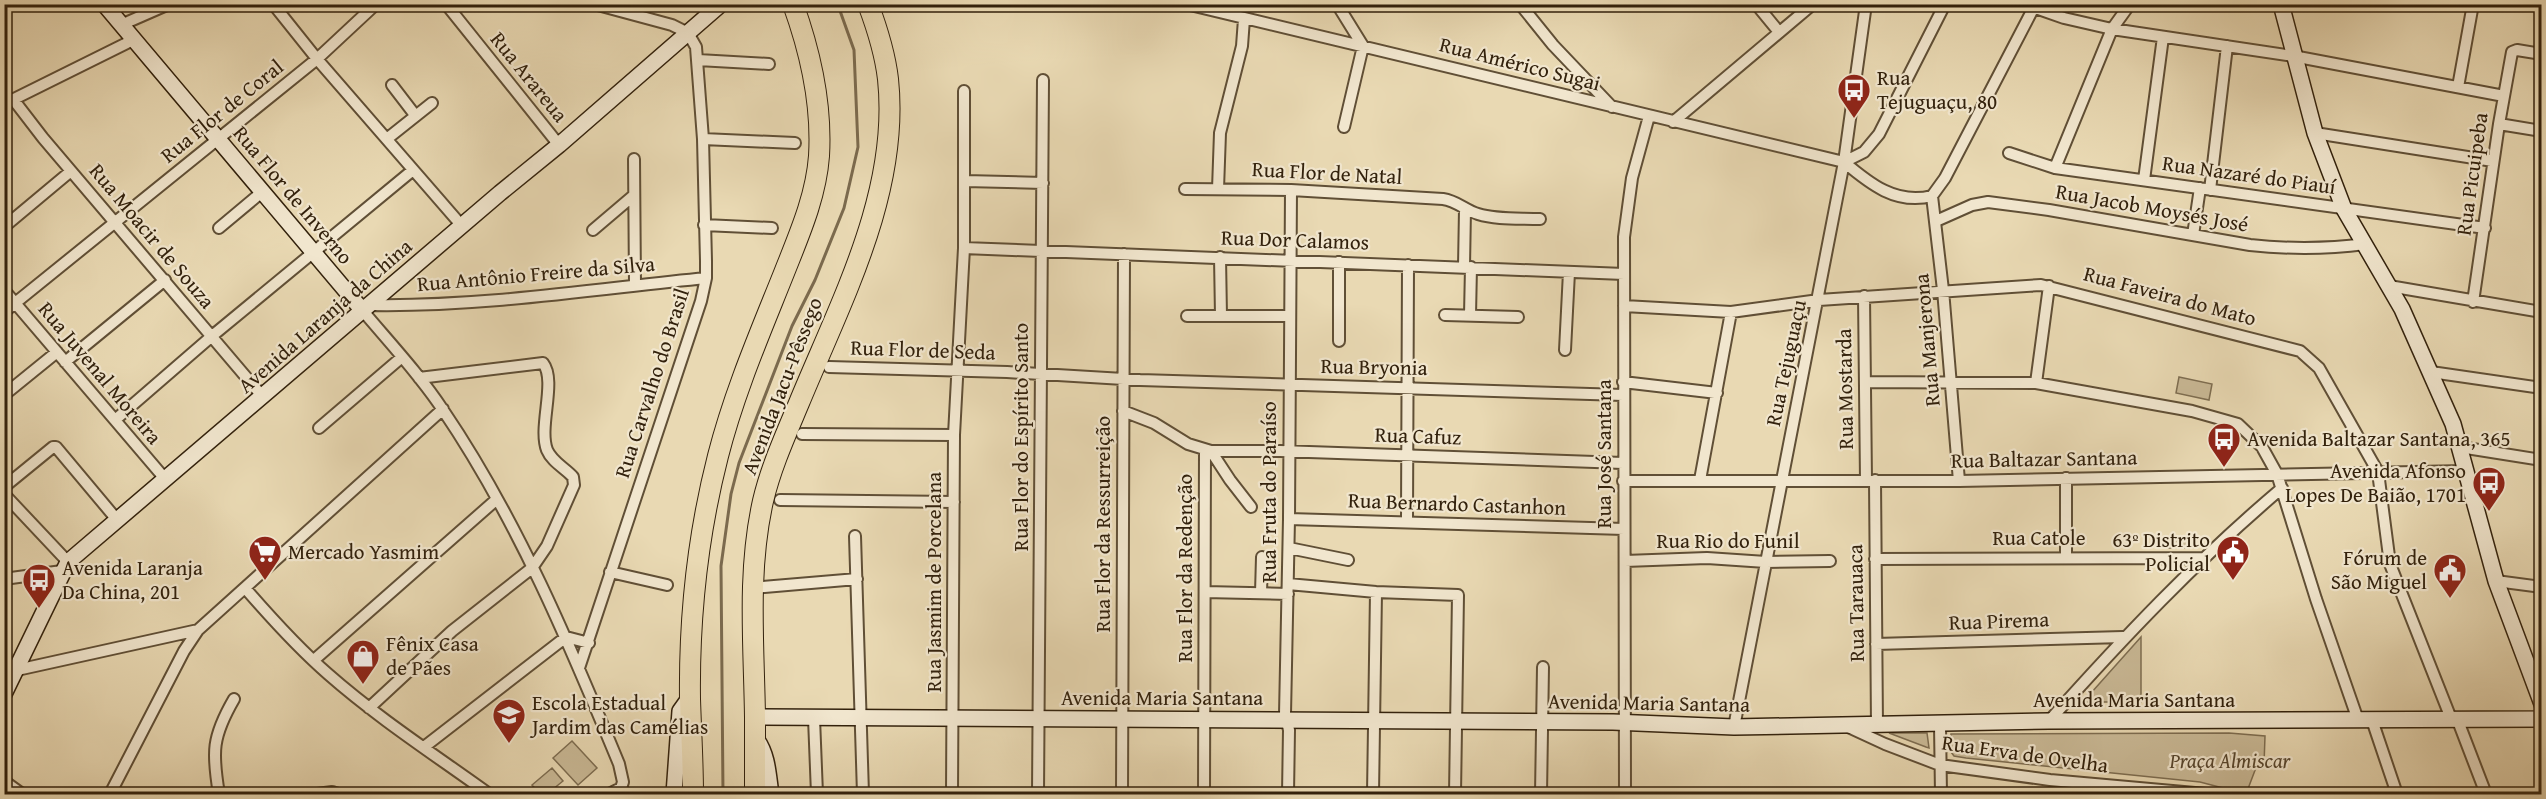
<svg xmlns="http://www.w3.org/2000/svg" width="2546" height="799" viewBox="0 0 2546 799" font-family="'Gentium Book Plus',serif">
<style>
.green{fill:#caba97;stroke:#7e6e52;stroke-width:1.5}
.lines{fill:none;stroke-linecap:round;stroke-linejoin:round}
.stream{stroke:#7b6a4e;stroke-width:3}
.street-casing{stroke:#604f36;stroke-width:14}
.secondary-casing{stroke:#32210c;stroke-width:18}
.highway-casing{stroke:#32210c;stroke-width:22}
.street{stroke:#f1e6ce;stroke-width:10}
.secondary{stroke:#f1e6ce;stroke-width:15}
.highway{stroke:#e9d9b3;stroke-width:20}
.labels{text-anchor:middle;stroke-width:4.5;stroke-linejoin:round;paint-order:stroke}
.street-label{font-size:21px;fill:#32210c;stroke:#f1e6ce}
.poi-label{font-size:21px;fill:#32210c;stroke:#f1e6ce;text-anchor:start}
.park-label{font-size:21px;font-style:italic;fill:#58472f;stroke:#f1e6ce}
</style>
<rect width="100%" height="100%" fill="#e9d9b3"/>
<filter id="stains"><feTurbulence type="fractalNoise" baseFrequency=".00333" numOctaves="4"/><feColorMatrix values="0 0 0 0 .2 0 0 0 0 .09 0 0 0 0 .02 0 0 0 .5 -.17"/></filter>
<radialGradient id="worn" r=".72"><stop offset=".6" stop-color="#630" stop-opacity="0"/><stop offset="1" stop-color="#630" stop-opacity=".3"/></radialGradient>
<path class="green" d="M2179,377L2212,384L2209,400L2176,393Z
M2169,537H2194L2195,548H2169Z
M2141,637V702H2083Z
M1889,733H1927L1929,748L1926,747Z
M2229,733L2265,736L2264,765H2257L2246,794L2200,782L1966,758L1954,756L1951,752V734Z
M572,741L597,768L578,785L553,758Z
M552,768L563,781L547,794H540L532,785Z"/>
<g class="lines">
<path class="stream" d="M4,6L9,4
M723,794L721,566L731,494L739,463L792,326L815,280L844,208L858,147L854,50L839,8"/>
<defs>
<path id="street" d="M273,4L317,59L462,226
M446,4L559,145
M1186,4L1844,162C1870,184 1896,205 1932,196L1945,178L2033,9
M1337,4L1363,46L1344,127
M1520,4L1553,45L1612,107
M1756,4L1779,32
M2024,4L2064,18L2112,29L2293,56L2504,96
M121,25L169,4
M698,60L769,64
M392,85L415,115
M2458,87L2473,4
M13,99L43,138L263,397
M4,104L133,40
M1673,122L1813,4
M2499,124L2542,131
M2315,133L2493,161
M388,138L432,103
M703,139L795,143
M2009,153L2055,168L2485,228
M634,159L635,285
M1844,162L1864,152L1879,134L1945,4
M2055,168L2112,29L2130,4
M2144,180L2163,37
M965,181L1043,183
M1185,189L1291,190L1443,199C1457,201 1465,210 1478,214C1497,220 1520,218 1540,219
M1218,189L1220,133L1242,46L1244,19
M2210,190L2227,46
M1932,196L1943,290L1959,481
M1936,221L1972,205L1988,202L2049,210L2250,245C2288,249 2327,249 2365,244
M704,225L772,228
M4,227L71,171
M219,228L262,192
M593,230L633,196
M2193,235L2200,188
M964,248L1624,274
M1220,257L1221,316
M1464,267L1465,209
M2389,286L2542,312
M4,290L166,480
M1864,296L1866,481
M2473,302L2499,124L2512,52L2517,50L2542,54
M370,305C482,307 595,289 706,278
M1624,306L1731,312L1819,300L2041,285L2300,351L2319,368L2378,472L2390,564L2452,721
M363,311C390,343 420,375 443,410C517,519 569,643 619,764L623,782L621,788L609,794
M4,312L317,59L376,4
M1445,315L1518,317
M1470,315L1471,267
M1187,316H1289
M1339,341V262
M1565,350L1569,272
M65,362L165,280
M829,367L1007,372L1140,380L1623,395
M2431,372L2542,388
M1623,382L1717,393
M1865,382L2036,383L2192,411L2238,424L2262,447L2277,474L2316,599L2358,720
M2036,383L2049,286
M4,395L57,352
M1123,411L1154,423L1188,444L1211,451L1230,480L1251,507
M115,420L212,336L413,170
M319,428L402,357
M802,434L954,435
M2460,447L2542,460
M1211,451H1280L1623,463
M2066,478V557
M1700,480L1731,312
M1875,480L1877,726
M1623,481H1959L2466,471
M4,487L53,447H56L118,521
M4,494L68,562
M780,500L954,502
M1289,519L1624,529
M1407,522L1408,265
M855,536L863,794
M1289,548L1348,560
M1875,559L2203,558
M1625,561L1707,558L1766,562L1830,561
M610,572L667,585
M4,579L62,571
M2496,581L2542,587
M1288,584L1376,592L1458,595L1455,794
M245,588C271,618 298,648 328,674C378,718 435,755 489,794
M752,588L857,579
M1205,592L1288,594
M1261,593L1262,557
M1876,644L2123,637
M314,660L497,499
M579,668L701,301L706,278V261L703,139L696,47L688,33L672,25L594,4
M17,670L198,630
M369,708L452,631L532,568L547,546L574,485L573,477C565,468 552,462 547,450C538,427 557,381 543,363L419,378
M814,718L817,794
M2372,720L2397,794
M2049,721C2123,638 2197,560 2282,488
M2458,721L2486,794
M1940,725L1941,794
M1846,726L1885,744L1940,765L2050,780L2206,794
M1734,727L1844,162L1866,4
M424,747L566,637L589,643
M4,781L22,794
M110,794L184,651L198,630L443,409
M219,794C212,752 212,737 234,699
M317,794L332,792L338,794
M952,794L954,435L964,248V91
M1038,794L1043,80
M1122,794L1124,254
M1204,794L1205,450
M1288,794L1289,730L1285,714L1289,519L1291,190
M1373,794L1376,592
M1541,794L1543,667
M1625,794L1624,237L1632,178L1649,116"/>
<path id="secondary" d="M104,4L363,311
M2281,4L2315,133L2344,209L2402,309L2453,424L2496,581L2542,704
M4,694L68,562L500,193L559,145L721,4
M755,717L1613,722L1734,727L2049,721L2542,719
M757,740C768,756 768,775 771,794
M674,794L680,711L690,697"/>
<path id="highway" d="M693,794C693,763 691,731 690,699C689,619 698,534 718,456C734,393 760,333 784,273C799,235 816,197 819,156C822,106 810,51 793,4
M755,794C755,769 755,743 755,717C754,645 747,572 763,501C771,467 786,434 799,403C841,301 900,192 888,79C885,53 877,28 868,4"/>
</defs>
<use href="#street" class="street-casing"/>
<use href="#secondary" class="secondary-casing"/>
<use href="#highway" class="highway-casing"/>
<use href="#street" class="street"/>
<use href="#secondary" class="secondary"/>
<use href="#highway" class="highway"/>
</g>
<defs>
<symbol id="bus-pin" viewBox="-11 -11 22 30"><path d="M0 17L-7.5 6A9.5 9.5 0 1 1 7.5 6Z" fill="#8f2418" stroke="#f1e6ce"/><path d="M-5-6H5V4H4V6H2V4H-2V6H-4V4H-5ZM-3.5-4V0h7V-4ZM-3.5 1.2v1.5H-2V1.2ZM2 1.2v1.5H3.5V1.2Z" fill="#fff"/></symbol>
<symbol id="supermarket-pin" viewBox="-11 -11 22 30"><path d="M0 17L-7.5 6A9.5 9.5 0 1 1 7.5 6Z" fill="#8f2418" stroke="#f1e6ce"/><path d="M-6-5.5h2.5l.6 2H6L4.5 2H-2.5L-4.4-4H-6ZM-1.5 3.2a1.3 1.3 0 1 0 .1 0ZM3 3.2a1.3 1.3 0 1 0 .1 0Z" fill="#fff"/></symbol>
<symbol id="civic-pin" viewBox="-11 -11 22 30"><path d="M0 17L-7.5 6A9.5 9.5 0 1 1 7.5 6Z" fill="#8f2418" stroke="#f1e6ce"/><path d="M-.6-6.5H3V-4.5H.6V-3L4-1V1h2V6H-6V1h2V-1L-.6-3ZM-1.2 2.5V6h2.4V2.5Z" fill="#fff"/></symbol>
<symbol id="shop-pin" viewBox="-11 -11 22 30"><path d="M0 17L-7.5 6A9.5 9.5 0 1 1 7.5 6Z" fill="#8f2418" stroke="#f1e6ce"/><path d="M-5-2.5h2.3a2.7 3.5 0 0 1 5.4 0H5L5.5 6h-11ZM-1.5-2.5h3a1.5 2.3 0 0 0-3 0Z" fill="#fff"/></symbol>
<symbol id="school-pin" viewBox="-11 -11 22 30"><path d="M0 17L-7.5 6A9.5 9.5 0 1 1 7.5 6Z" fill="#8f2418" stroke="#f1e6ce"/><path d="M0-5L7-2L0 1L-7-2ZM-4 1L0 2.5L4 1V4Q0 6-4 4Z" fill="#fff"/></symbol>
</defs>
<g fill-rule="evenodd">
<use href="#bus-pin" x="1835" y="71" width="38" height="52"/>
<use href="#bus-pin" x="2205" y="420" width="38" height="52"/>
<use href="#bus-pin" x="2470" y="464" width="38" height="52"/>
<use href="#supermarket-pin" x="246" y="533" width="38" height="52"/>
<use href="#civic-pin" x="2214" y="533" width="38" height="52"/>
<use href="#civic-pin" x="2431" y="551" width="38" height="52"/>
<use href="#bus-pin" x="20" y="561" width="38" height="52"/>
<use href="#shop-pin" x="344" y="637" width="38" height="52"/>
<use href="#school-pin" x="490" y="696" width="38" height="52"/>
</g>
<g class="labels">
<g class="street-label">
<text transform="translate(1520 64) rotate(14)" y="7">Rua Américo Sugai</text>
<text transform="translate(529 77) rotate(51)" y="7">Rua Arareua</text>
<text transform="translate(222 111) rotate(-39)" y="7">Rua Flor de Coral</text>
<text transform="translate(1327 173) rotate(3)" y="7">Rua Flor de Natal</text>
<text transform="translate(2472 174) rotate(-82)" y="7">Rua Picuipeba</text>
<text transform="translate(2249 175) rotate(8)" y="7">Rua Nazaré do Piauí</text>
<text transform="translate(293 195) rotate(50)" y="7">Rua Flor de Inverno</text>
<text transform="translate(2152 208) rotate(10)" y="7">Rua Jacob Moysés José</text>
<text transform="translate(152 236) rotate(50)" y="7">Rua Moacir de Souza</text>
<text transform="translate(1295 240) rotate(2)" y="7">Rua Dor Calamos</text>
<text transform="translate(536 274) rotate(-5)" y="7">Rua Antônio Freire da Silva</text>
<text transform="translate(2170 296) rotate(15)" y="7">Rua Faveira do Mato</text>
<text transform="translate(325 316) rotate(-41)" y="7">Avenida Laranja da China</text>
<text transform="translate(1927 340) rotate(-95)" y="7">Rua Manjerona</text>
<text transform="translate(923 350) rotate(2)" y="7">Rua Flor de Seda</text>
<text transform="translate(1786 363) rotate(-78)" y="7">Rua Tejuguaçu</text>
<text transform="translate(1374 367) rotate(1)" y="7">Rua Bryonia</text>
<text transform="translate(100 373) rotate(50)" y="7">Rua Juvenal Moreira</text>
<text transform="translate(652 383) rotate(-72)" y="7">Rua Carvalho do Brasil</text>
<text transform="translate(782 386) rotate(-69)" y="7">Avenida Jacu-Pêssego</text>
<text transform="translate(1845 389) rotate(-91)" y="7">Rua Mostarda</text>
<text transform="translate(1418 436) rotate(2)" y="7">Rua Cafuz</text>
<text transform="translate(1021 437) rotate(-90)" y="7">Rua Flor do Espírito Santo</text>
<text transform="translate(1604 454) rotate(-90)" y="7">Rua José Santana</text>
<text transform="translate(2044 459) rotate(-1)" y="7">Rua Baltazar Santana</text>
<text transform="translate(1269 492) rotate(-90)" y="7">Rua Fruta do Paraíso</text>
<text transform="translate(1457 504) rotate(2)" y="7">Rua Bernardo Castanhon</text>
<text transform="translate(1103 524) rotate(-90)" y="7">Rua Flor da Ressurreição</text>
<text x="2039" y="545">Rua Catole</text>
<text x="1728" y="548">Rua Rio do Funil</text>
<text transform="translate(1185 568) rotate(-90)" y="7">Rua Flor da Redenção</text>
<text transform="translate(934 582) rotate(-90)" y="7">Rua Jasmim de Porcelana</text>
<text transform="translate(1856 603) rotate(-91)" y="7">Rua Tarauaca</text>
<text transform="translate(1999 621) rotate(-2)" y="7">Rua Pirema</text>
<text x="1162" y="705">Avenida Maria Santana</text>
<text x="2134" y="707">Avenida Maria Santana</text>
<text transform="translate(1649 703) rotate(1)" y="7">Avenida Maria Santana</text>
<text transform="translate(2025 754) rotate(8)" y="7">Rua Erva de Ovelha</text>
</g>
<g class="poi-label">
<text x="1877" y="85">Rua<tspan x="1877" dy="24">Tejuguaçu, 80</tspan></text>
<text x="2247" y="446">Avenida Baltazar Santana, 365</text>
<text x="2466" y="478" text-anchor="end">Avenida Afonso<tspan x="2466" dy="24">Lopes De Baião, 1701</tspan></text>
<text x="2210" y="547" text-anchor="end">63º Distrito<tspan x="2210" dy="24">Policial</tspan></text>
<text x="288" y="559">Mercado Yasmim</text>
<text x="2427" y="565" text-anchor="end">Fórum de<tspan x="2427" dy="24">São Miguel</tspan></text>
<text x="62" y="575">Avenida Laranja<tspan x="62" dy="24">Da China, 201</tspan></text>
<text x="386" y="651">Fênix Casa<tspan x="386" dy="24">de Pães</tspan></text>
<text x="532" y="710">Escola Estadual<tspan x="532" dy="24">Jardim das Camélias</tspan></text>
</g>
<g class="park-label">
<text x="2230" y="768">Praça Almiscar</text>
</g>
</g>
<rect width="2546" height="799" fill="none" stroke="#e9d9b3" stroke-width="24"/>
<rect x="6" y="6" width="2534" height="787" fill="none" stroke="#32210c" stroke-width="3"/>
<rect x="12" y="12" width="2522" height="775" fill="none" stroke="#32210c" stroke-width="1.5"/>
<rect width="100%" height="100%" filter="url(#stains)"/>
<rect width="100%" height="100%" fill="url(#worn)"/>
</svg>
